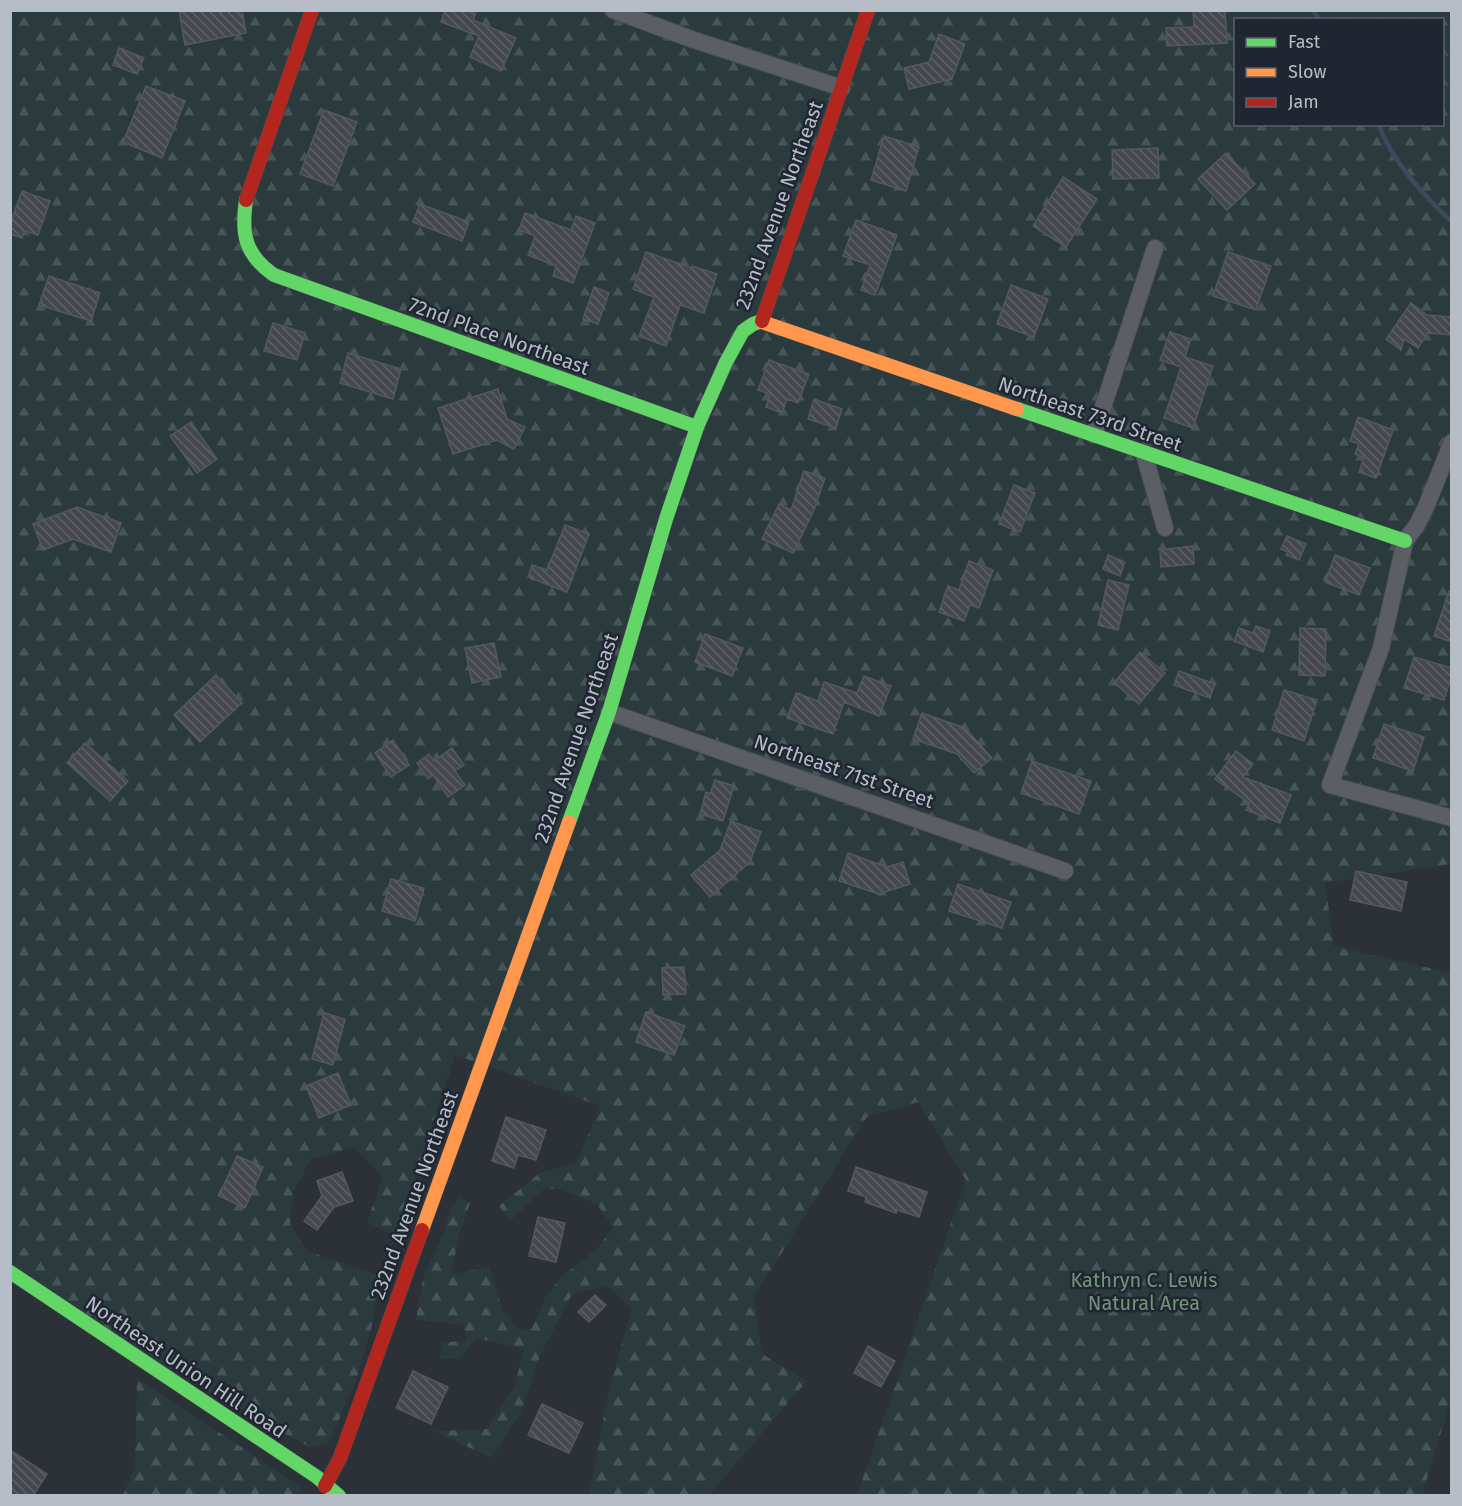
<svg xmlns="http://www.w3.org/2000/svg" width="1462" height="1506" viewBox="0 0 1462 1506" font-family="'Fira Sans',sans-serif">
<style>
.forest{fill:url(#forest-firs);fill-rule:evenodd}
.lines{fill:none;stroke-linecap:round;stroke-linejoin:round}
.stream{stroke:#3c495f;stroke-width:4.5}
.building{fill:url(#building-back-hatch);stroke:#53585f;stroke-width:1.5}
.street-casing{stroke:#4a4c52;stroke-width:18}
.fast-casing{stroke:#4a4c52;stroke-width:15}
.slow-casing{stroke:#4a4c52;stroke-width:15}
.jam-casing{stroke:#4a4c52;stroke-width:15}
.street{stroke:#5b5e65;stroke-width:16}
.fast{stroke:#63d668;stroke-width:14}
.slow{stroke:#ff974d;stroke-width:14}
.jam{stroke:#b3261e;stroke-width:14}
.labels{text-anchor:middle;stroke-width:5;stroke-linejoin:round;paint-order:stroke}
.street-label{font-size:20px;fill:#b6bdc7;stroke:#1f2631}
.park-label{font-size:20px;fill:#709679;stroke:#1f2631}
</style>
<defs>
<pattern id="forest-firs" width="22" height="20" patternUnits="userSpaceOnUse" patternTransform="scale(1.5)"><rect width="22" height="20" fill="#2a3a3d"/><path d="M5 1l3.5 6h-7zM16 11l3.5 6h-7z" fill="#475558"/></pattern>
<pattern id="building-back-hatch" width="6" height="6" patternUnits="userSpaceOnUse" patternTransform="scale(1.5)"><rect width="6" height="6" fill="#44474e"/><path d="M-1 5l2 2M0 0l6 6M5-1l2 2" fill="none" stroke="#5d6066"/></pattern>
</defs>
<rect width="100%" height="100%" fill="#2c3037"/>
<path class="forest" d="M11,11H1451V864L1325,883L1334,946L1451,973V1400L1422,1495H857L966,1180L918,1102L867,1117L754,1297L762,1354L807,1381L709,1495H589L609,1388L632,1308L605,1285L571,1296L540,1356L520,1414L492,1458L433,1431L487,1429L514,1388L524,1349L476,1338L461,1359H440L441,1343L467,1340L463,1325L416,1320L423,1278L443,1235L450,1209L460,1196L470,1203L458,1240L451,1275L489,1266L502,1310L520,1331L532,1328L546,1296L562,1276L595,1251L613,1228L597,1204L561,1190L545,1188L510,1221L499,1206L540,1173L577,1162L600,1106L455,1055L395,1236L367,1222L383,1177L354,1147L311,1159L293,1193L290,1223L307,1251L379,1275L372,1326L355,1383L328,1444L309,1447L74,1316L11,1272ZM1236,20H1442V124H1236Z
M137,1378L303,1488L292,1496L123,1495L135,1466Z"/>
<g class="lines">
<path class="stream" d="M1313,10L1319,20
M1378,124C1394,163 1421,193 1452,222"/>
</g>
<path class="building" d="M179,10H242L246,33L185,45Z
M445,10H477L473,20L516,38L501,71L470,57L479,36L441,22Z
M1193,10H1225L1227,43L1167,46L1166,28L1194,27Z
M939,34L965,44L952,79L909,89L904,68L929,62Z
M119,48L144,58L137,74L113,65Z
M146,86L185,101L162,158L123,142Z
M324,110L357,122L333,186L300,174Z
M884,136L919,147L906,191L871,180Z
M1158,148L1159,178L1113,179L1112,150Z
M1226,153L1255,184L1227,210L1198,179Z
M1063,177L1097,199L1066,247L1033,226Z
M22,191L50,201L38,235L25,231L22,238L10,234V224Z
M420,204L469,222L462,241L413,222Z
M525,213L571,230L576,216L595,223L573,283L553,276L556,266L528,255L535,236L519,230Z
M856,220L897,235L875,295L861,290L870,265L843,256Z
M646,252L692,268V266L717,274L704,313L680,305L666,346L639,336L654,297L633,289Z
M1228,252L1271,266L1256,310L1213,296Z
M49,276L100,293L91,321L39,305Z
M1011,285L1048,299L1034,337L997,324Z
M594,287L609,293L598,324L583,319Z
M1411,303L1427,315L1452,317V335L1428,333L1418,348L1404,339L1401,350L1386,339Z
M273,323L305,333L297,360L264,351Z
M1170,332L1191,339L1185,357L1213,366L1193,428L1164,418L1181,367L1160,360Z
M348,353L401,369L393,399L340,383Z
M769,360L809,374L798,403L787,399L782,413L766,407L770,394L758,390Z
M498,389L507,419L525,427L514,449L497,440L453,454L438,408Z
M814,399L842,409L836,428L808,419Z
M1358,417L1393,430L1376,478L1359,472L1364,458L1355,454L1359,444L1350,441Z
M191,422L217,459L197,473L170,436Z
M804,471L825,478L814,510L793,553L762,539L779,504L791,510Z
M1014,485L1035,493L1020,532L999,524Z
M77,507L121,523L111,552L73,539L43,550L33,524Z
M565,525L589,534L567,592L528,577L532,565L547,570Z
M1287,536L1306,544L1299,560L1286,555L1288,552L1281,549Z
M1193,546L1194,564L1161,567L1160,550Z
M1108,555L1125,562L1120,576L1103,569Z
M1335,555L1370,568L1359,595L1325,582Z
M969,561L993,570L979,608L970,605L964,621L939,612L948,586L959,590Z
M1108,580L1129,585L1118,630L1098,625Z
M1449,591H1452V642L1434,636Z
M1256,626L1270,631L1263,652L1234,641L1239,628L1253,633Z
M1300,628L1326,629L1325,676L1299,675Z
M705,634L743,648L732,676L695,662Z
M494,643L501,677L472,683L465,648Z
M1140,652L1165,673L1139,704L1114,683Z
M1414,657L1452,668V675L1444,700L1404,688Z
M1179,671L1215,684L1210,698L1174,685Z
M216,675L242,703L200,742L174,715Z
M864,676L891,686L879,716L844,702L833,734L787,718L796,693L818,701L824,682L857,693Z
M1284,690L1317,700L1304,741L1272,730Z
M922,713L965,728L992,758L974,773L957,754L913,739Z
M1384,724L1424,737L1413,771L1373,758Z
M393,740L409,765L391,777L375,753Z
M85,743L128,781L110,801L67,763Z
M452,748L464,765L455,771L465,785L448,797L433,775L428,779L417,763L429,754L434,761Z
M1236,751L1253,764L1243,777L1291,795L1280,823L1246,810L1249,803L1215,779Z
M1032,761L1091,781L1079,814L1021,793Z
M715,780L734,786L723,821L700,814L706,792L710,794Z
M731,821L761,832L750,862L710,897L691,875L720,850Z
M848,853L887,867L903,862L910,884L879,894L839,881Z
M1356,871L1407,882L1401,911L1350,900Z
M391,879L424,888L415,921L382,911Z
M958,884L1011,902L1002,928L949,911Z
M684,967L686,994L663,995L662,968Z
M646,1012L685,1026L674,1055L636,1042Z
M324,1013L345,1019L333,1065L312,1059Z
M338,1073L351,1105L319,1118L306,1086Z
M506,1117L546,1130L536,1160L518,1155L514,1168L492,1161Z
M237,1156L263,1167L245,1208L219,1196Z
M856,1167L927,1192L919,1217L897,1210L896,1213L865,1202L866,1197L848,1191Z
M342,1172L353,1201L334,1207L317,1230L304,1221L322,1196L317,1181Z
M538,1217L565,1223L556,1262L529,1256Z
M595,1295L606,1305L589,1322L578,1312Z
M868,1346L895,1361L881,1387L854,1373Z
M413,1371L448,1387L431,1424L396,1408Z
M542,1404L583,1423L569,1453L528,1435Z
M10,1450L47,1474L33,1496H10Z"/>
<g class="lines">
<defs>
<path id="street" d="M613,10L694,40L842,88
M1094,435L1155,248
M1452,442L1426,507L1417,525L1405,541L1381,648L1330,785L1452,818
M1144,454L1165,528
M609,712L1065,871"/>
<path id="fast" d="M246,200C241,234 245,255 274,275L697,427
M1017,409L1405,541
M569,822L609,712L666,519L697,427L726,362L743,331L753,324L762,321
M10,1272L317,1477L339,1496"/>
<path id="slow" d="M762,322L1017,409
M422,1230L569,822"/>
<path id="jam" d="M246,200L312,10
M762,321L868,10
M325,1486L340,1458L422,1230"/>
</defs>
<use href="#street" class="street-casing"/>
<use href="#fast" class="fast-casing"/>
<use href="#slow" class="slow-casing"/>
<use href="#jam" class="jam-casing"/>
<use href="#street" class="street"/>
<use href="#fast" class="fast"/>
<use href="#slow" class="slow"/>
<use href="#jam" class="jam"/>
</g>
<g class="labels">
<g class="street-label">
<text transform="translate(779 205) rotate(-70)" y="7">232nd Avenue Northeast</text>
<text transform="translate(499 336) rotate(20)" y="7">72nd Place Northeast</text>
<text transform="translate(1090 414) rotate(19)" y="7">Northeast 73rd Street</text>
<text transform="translate(576 738) rotate(-71)" y="7">232nd Avenue Northeast</text>
<text transform="translate(844 771) rotate(19)" y="7">Northeast 71st Street</text>
<text transform="translate(414 1195) rotate(-70)" y="7">232nd Avenue Northeast</text>
<text transform="translate(186 1367) rotate(34)" y="7">Northeast Union Hill Road</text>
</g>
<g class="park-label">
<text x="1144" y="1287">Kathryn C. Lewis<tspan x="1144" dy="23">Natural Area</tspan></text>
</g>
</g>
<rect width="1462" height="1506" fill="none" stroke="#b6bdc7" stroke-width="24"/>
<rect x="1234" y="18" width="210" height="108" fill="#1f2631" stroke="#5b626d" stroke-width="1.5"/>
<rect x="1246" y="38" width="30" height="9" fill="#63d668" stroke="#5b626d" stroke-width="1.5"/>
<text x="1288" y="48" font-size="18" fill="#b6bdc7">Fast</text>
<rect x="1246" y="68" width="30" height="9" fill="#ff974d" stroke="#5b626d" stroke-width="1.5"/>
<text x="1288" y="78" font-size="18" fill="#b6bdc7">Slow</text>
<rect x="1246" y="98" width="30" height="9" fill="#b3261e" stroke="#5b626d" stroke-width="1.5"/>
<text x="1288" y="108" font-size="18" fill="#b6bdc7">Jam</text>
</svg>
